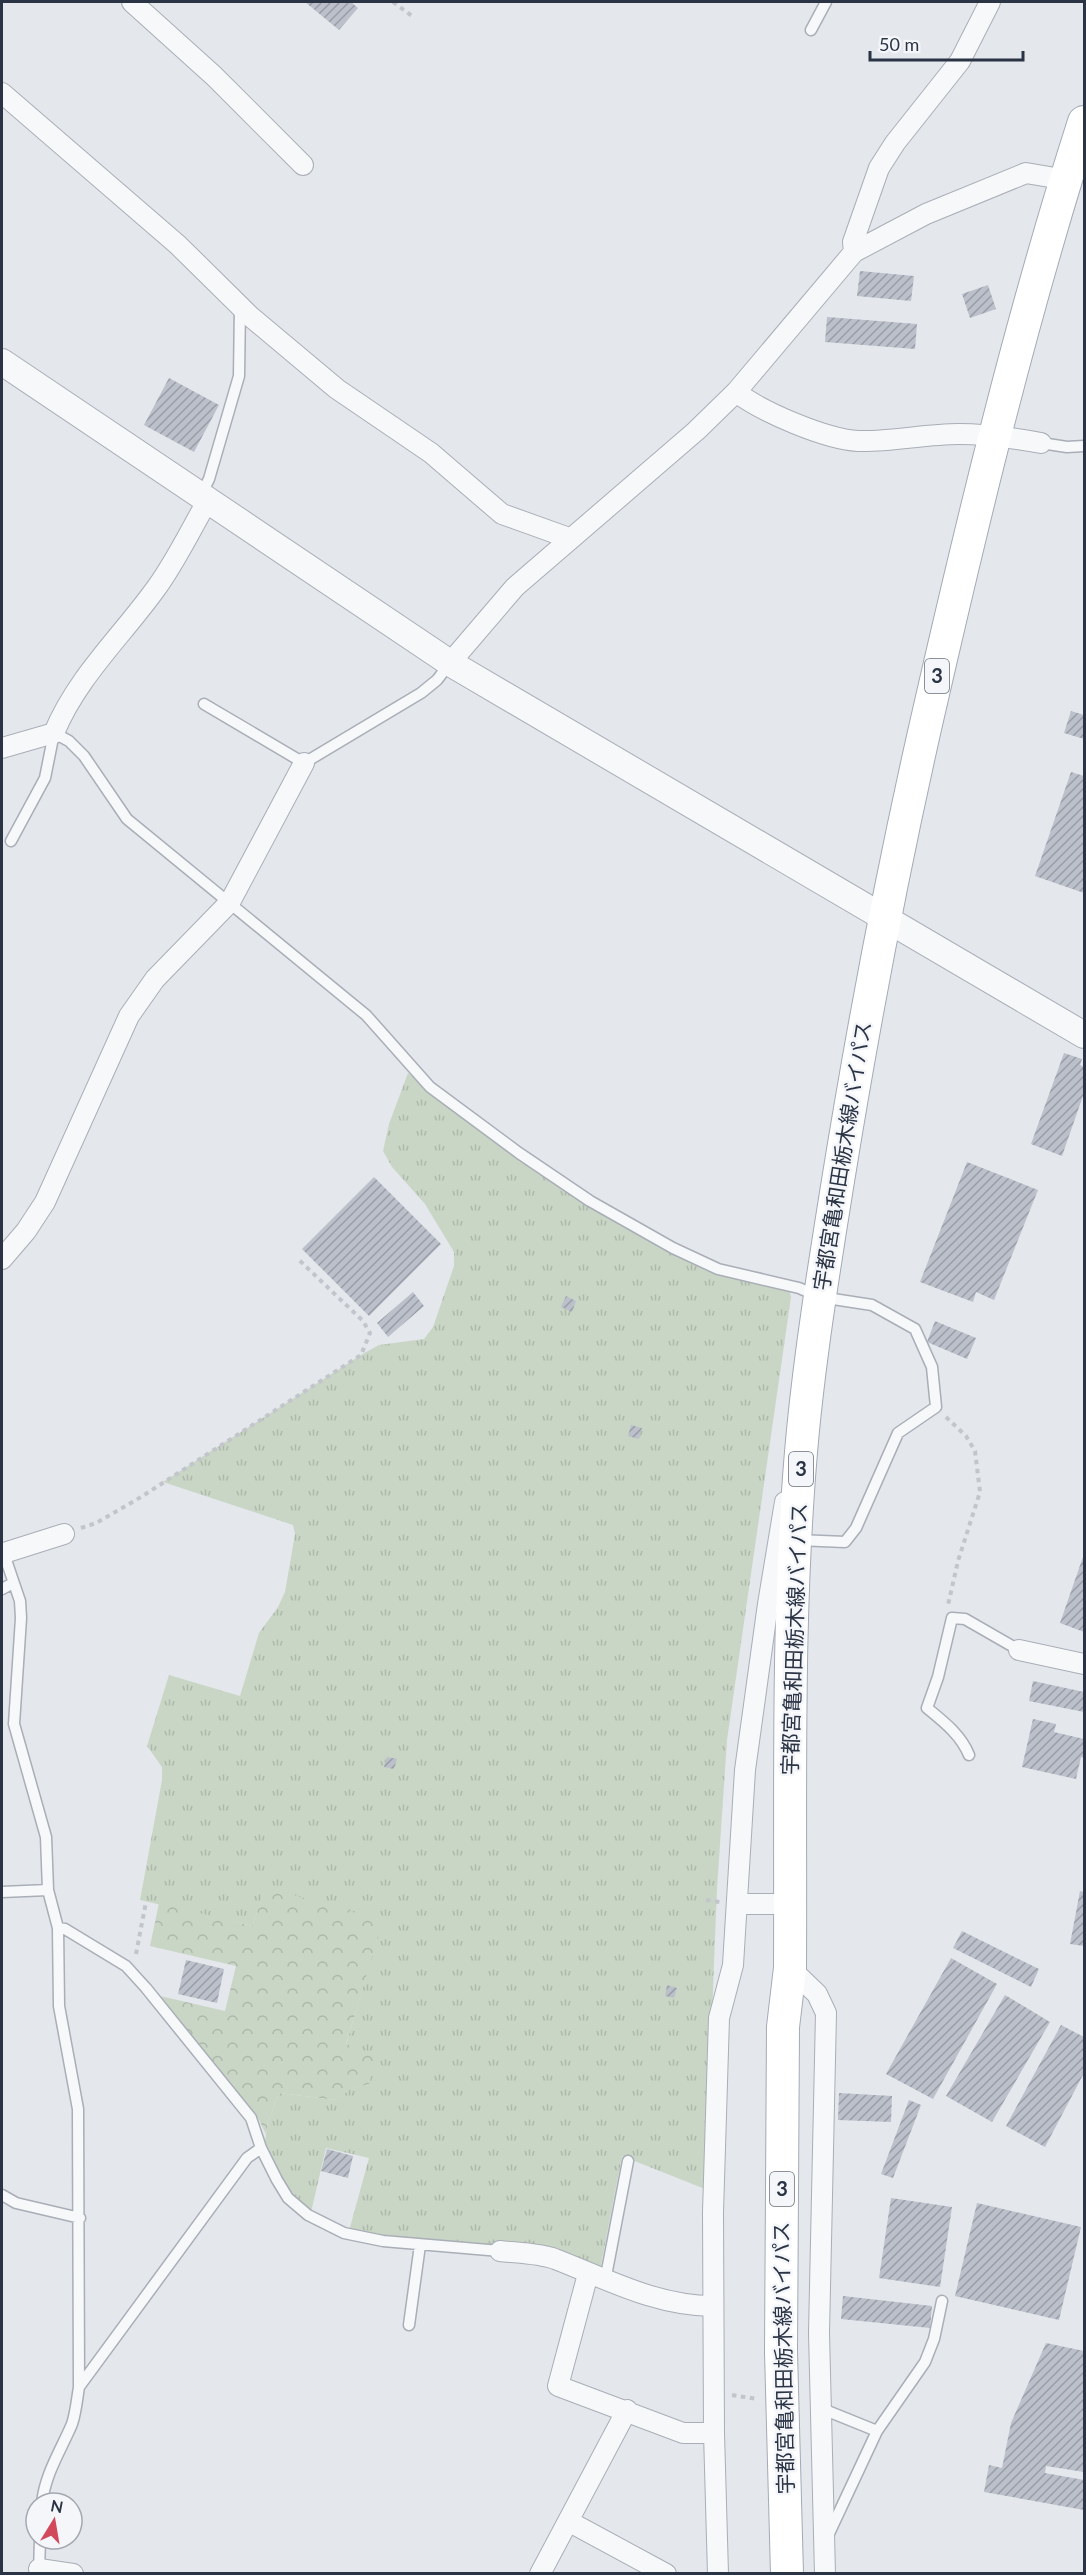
<svg xmlns="http://www.w3.org/2000/svg" width="1086" height="2575" viewBox="0 0 1086 2575" font-family="Lato,'Noto Sans JP',sans-serif">
<style>
.grass{fill:url(#grass-tufts)}
.forest{fill:url(#forest-crowns)}
.building{fill:url(#building-hatch)}
.lines{fill:none;stroke-linecap:round;stroke-linejoin:round}
.service-casing{stroke:#a9aeb7;stroke-width:13}
.minor-casing{stroke:#a9aeb7;stroke-width:22}
.tertiary-casing{stroke:#a9aeb7;stroke-width:28}
.primary-casing{stroke:#a3abb8;stroke-width:34}
.path{stroke:#c2c5cb;stroke-width:4;stroke-dasharray:4.5 4.5;stroke-linecap:butt}
.service{stroke:#f7f8fa;stroke-width:10}
.minor{stroke:#f7f8fa;stroke-width:20}
.tertiary{stroke:#f7f8fa;stroke-width:26}
.primary{stroke:#fff;stroke-width:32}
.primary-bridge-casing{stroke:#a3abb8;stroke-width:34;stroke-linecap:butt}
.primary-bridge{stroke:#fff;stroke-width:32}
.labels{text-anchor:middle;stroke-width:5;stroke-linejoin:round;paint-order:stroke}
.shield{fill:#f4f6f9;stroke:#676e7b;stroke-width:1.5}
.shield-label{font-size:20px;font-weight:bold;fill:#2b3445}
.street-label{font-size:21px;fill:#2b3445;stroke:#f4f6f9}
</style>
<defs>
<pattern id="grass-tufts" width="24" height="20" patternUnits="userSpaceOnUse" patternTransform="scale(1.5)"><rect width="24" height="20" fill="#c9d6c5"/><path d="M3 7l-1-3M5 7V3M7 7l1-3M15 17l-1-3M17 17v-4M19 17l1-3" fill="none" stroke="#adb8ab"/></pattern>
<pattern id="forest-crowns" width="20" height="18" patternUnits="userSpaceOnUse" patternTransform="scale(1.5)"><rect width="20" height="18" fill="#c9d6c5"/><path d="M2 6a3 3 0 1 1 6 0M12 15a3 3 0 1 1 6 0" fill="none" stroke="#adb8ab"/></pattern>
<pattern id="building-hatch" width="6" height="6" patternUnits="userSpaceOnUse" patternTransform="scale(1.5)"><rect width="6" height="6" fill="#bbc0ca"/><path d="M-1 1l2-2M0 6l6-6M5 7l2-2" fill="none" stroke="#989da6"/></pattern>
</defs>
<rect width="100%" height="100%" fill="#e4e7ec"/>
<path class="grass" d="M408,1073L485,1133L668,1249L789,1289L791,1297L727,1740L717,1889L705,2189L622,2156L600,2270L508,2245L427,2242L349,2231L369,2158L326,2148L311,2212L290,2194L265,2141L268,2121L279,2093L335,2100L350,2089L369,2084L346,2045L382,1921L266,1888L252,1926L140,1900L162,1780V1767L147,1746L169,1675L240,1696L259,1633L278,1607L285,1592L295,1534L293,1525L163,1482L361,1355L379,1345L424,1339L433,1327L454,1266V1252L425,1204L392,1167L383,1151L389,1124Z"/>
<path class="forest" d="M266,1887L383,1921L346,2044L377,2056L369,2084L351,2089L335,2100L279,2093L268,2121L266,2134L257,2116L160,1996L225,2011L236,1966L150,1946L159,1903L252,1926Z"/>
<path class="building" d="M305,2H351L358,8L339,30Z
M860,271L914,276L911,301L857,296Z
M988,285L996,309L970,318L962,294Z
M827,317L917,324L915,349L825,342Z
M169,378L219,405L194,452L144,425Z
M1071,711L1084,715V739L1064,733Z
M1071,772L1084,776V893L1035,876Z
M1064,1053L1082,1059L1080,1065L1084,1067V1093L1062,1156L1031,1144Z
M967,1162L1038,1190L994,1300L976,1292L973,1302L920,1282Z
M374,1177L441,1244L369,1316L302,1249Z
M413,1292L424,1306L388,1337L377,1323Z
M566,1296L576,1301L572,1312L561,1307Z
M935,1321L976,1338L967,1359L927,1342Z
M631,1425L642,1428L639,1439L628,1436Z
M1084,1554V1632L1060,1623Z
M1033,1681L1084,1692V1712L1029,1701Z
M1033,1719L1056,1724L1054,1732L1084,1739V1758L1081,1757L1076,1779L1022,1767Z
M387,1757L397,1759L394,1769L384,1767Z
M1080,1891L1084,1892V1946L1070,1944Z
M962,1931L1039,1969L1031,1987L953,1948Z
M951,1958L997,1984L933,2099L886,2074Z
M186,1960L224,1969L217,2003L178,1994Z
M667,1985L677,1988L674,1998L665,1996Z
M1005,1995L1050,2022L992,2122L946,2096Z
M1061,2025L1084,2037V2073L1045,2147L1006,2126Z
M839,2093L892,2096L891,2122L838,2120Z
M909,2100L921,2105L893,2178L881,2174Z
M327,2149L353,2156L348,2178L321,2171Z
M891,2198L952,2207L940,2287L879,2278Z
M977,2203L1081,2227L1059,2320L955,2296Z
M843,2296L932,2306L930,2328L841,2319Z
M1046,2343L1084,2351V2472L1046,2466L1045,2473L1084,2480V2510L984,2492L989,2465L1002,2468L1011,2423Z"/>
<g class="lines">
<defs>
<path id="service" d="M811,30L826,2
M1041,443L1067,447L1084,446
M201,495L209,479L239,376L240,306
M204,704L304,763L421,693L437,680L450,663
M11,841L45,778L54,733L69,741L84,756L127,819L366,1015L430,1087L519,1153L590,1201L673,1248L718,1269L799,1288L820,1297L872,1305L915,1329L932,1367L936,1407L898,1433L856,1528L845,1542L797,1540
M3,1551L20,1601L21,1618L14,1724L46,1837L48,1890L58,1928L59,2006L78,2109L79,2387C77,2399 76,2412 72,2424C61,2450 45,2474 42,2503
M2,1589L13,1583
M969,1755C961,1735 944,1722 927,1708L938,1677L952,1618L965,1619L1019,1650
M2,1892L48,1890
M58,1928L65,1929L126,1966L146,1988L251,2118L261,2148L277,2180L288,2198L308,2215L344,2233L383,2241L500,2251
M2,2195L16,2203L80,2218
M605,2281L628,2161
M409,2325L420,2245
M79,2387L247,2158L261,2148
M820,2408L877,2431
M826,2540L877,2431L925,2362L934,2339L942,2301
M39,2573L40,2539"/>
<path id="minor" d="M132,2L214,76L303,165
M2,93L178,245L251,317L337,389L431,453L502,514L569,538
M854,252L853,242L879,168L895,143L960,61L990,2
M736,392C762,412 825,439 858,441C891,442 925,434 959,434C987,434 1013,438 1041,443
M450,663L515,587L696,431L736,392L854,252L926,214L1026,173L1067,180
M2,748L54,733C77,677 122,636 157,587C177,559 191,529 208,500
M2,1259L26,1231L45,1202L129,1016L155,979L230,902L304,763
M4,1553L64,1534
M1019,1650L1084,1664
M737,1904H791
M790,1968L817,1994L826,2013L819,2333L825,2574
M500,2251C517,2253 538,2253 555,2259C607,2279 656,2306 713,2306
M588,2274L558,2386L683,2433H714
M568,2521L666,2574
M39,2569L73,2574
M540,2574L627,2410
M718,2574L714,2433L713,2212L719,2018L733,1965L745,1770L768,1604L785,1502"/>
<path id="tertiary" d="M2,362L450,663L1084,1035"/>
<path id="primary" d="M781,2352L783,2027L790,1968C791,1789 786,1608 803,1430C811,1349 824,1268 837,1187C862,1032 891,878 926,724C972,523 1021,318 1084,122"/>
</defs>
<use href="#service" class="service-casing"/>
<use href="#minor" class="minor-casing"/>
<use href="#tertiary" class="tertiary-casing"/>
<use href="#primary" class="primary-casing"/>
<path class="path" d="M393,2L412,16
M946,1417L966,1436L975,1451L980,1492L958,1561L948,1605
M81,1528L96,1523L141,1497L361,1355L370,1333L363,1321L298,1259
M706,1900L720,1902
M136,1954L146,1902
M732,2395L757,2399"/>
<use href="#service" class="service"/>
<use href="#minor" class="minor"/>
<use href="#tertiary" class="tertiary"/>
<use href="#primary" class="primary"/>
<defs>
<path id="primary-bridge" d="M781,2352L787,2574"/>
</defs>
<use href="#primary-bridge" class="primary-bridge-casing"/>
<use href="#primary-bridge" class="primary-bridge"/>
</g>
<g class="labels">
<g class="shield">
<rect x="925" y="659" width="24" height="34" rx="4.5"/>
<rect x="789" y="1452" width="24" height="34" rx="4.5"/>
<rect x="770" y="2172" width="24" height="34" rx="4.5"/>
</g>
<g class="shield-label">
<text x="937" y="683">3</text>
<text x="801" y="1476">3</text>
<text x="782" y="2196">3</text>
</g>
<g class="street-label">
<text transform="translate(843 1156) rotate(-81)" y="7">宇都宮亀和田栃木線バイパス</text>
<text transform="translate(795 1639) rotate(-88)" y="7">宇都宮亀和田栃木線バイパス</text>
<text transform="translate(784 2358) rotate(-91)" y="7">宇都宮亀和田栃木線バイパス</text>
</g>
</g>
<rect width="1086" height="2575" fill="none" stroke="#2b3445" stroke-width="6"/>
<g transform="translate(54 2521) rotate(11)"><circle r="28" fill="#f4f6f9" stroke="#a4a8b1" stroke-width="1.5"/>
<path d="M0-4.5L10 22L0 15L-10 22Z" fill="#d1495b"/>
<text y="-9" font-size="16" font-weight="bold" text-anchor="middle" fill="#2b3445">N</text>
</g>
<path d="M870 51v9h153v-9" fill="none" stroke="#2b3445" stroke-width="3"/>
<text x="879" y="51" font-size="18" fill="#2b3445" stroke="#f4f6f9" stroke-width="4.5" paint-order="stroke">50 m</text>
</svg>
